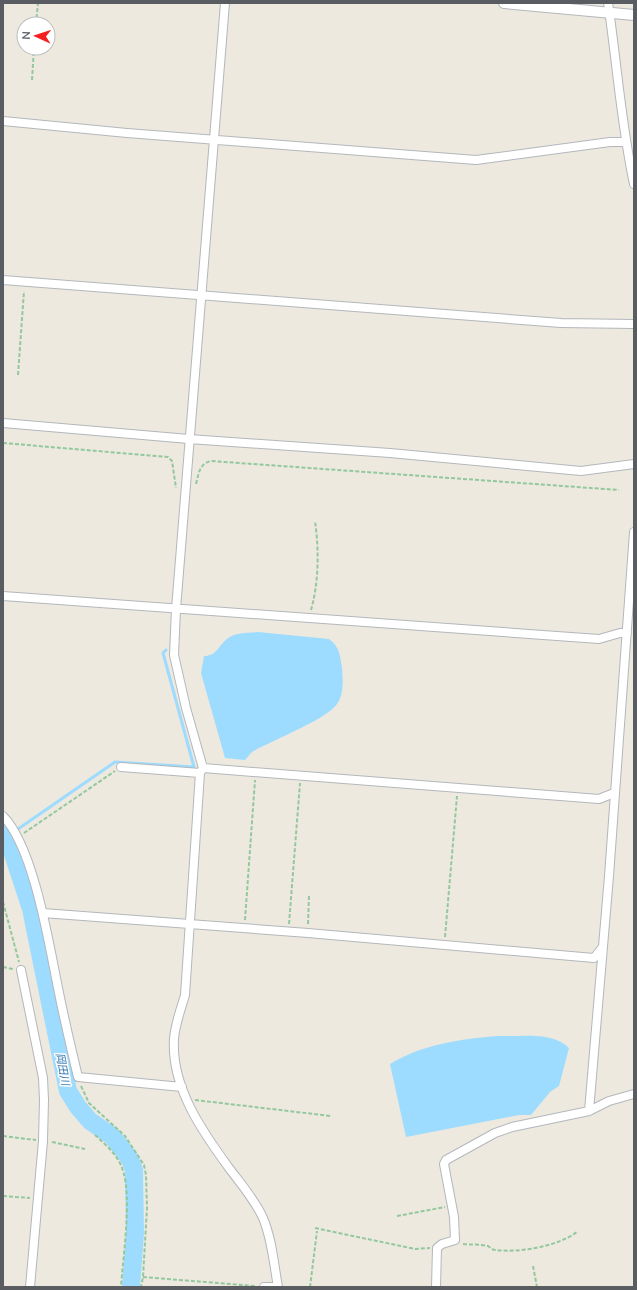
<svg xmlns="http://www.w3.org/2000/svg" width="637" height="1290" viewBox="0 0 637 1290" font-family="Mulish,'Noto Sans JP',sans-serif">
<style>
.water{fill:#9ddbff}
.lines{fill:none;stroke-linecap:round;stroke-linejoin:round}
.stream{stroke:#9ddbff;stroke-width:3}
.river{stroke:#9ddbff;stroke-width:18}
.minor-casing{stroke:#b3b7bc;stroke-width:10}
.tertiary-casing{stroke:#b3b7bc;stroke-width:12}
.path{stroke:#93c89e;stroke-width:2;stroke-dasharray:4 2;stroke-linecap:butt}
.minor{stroke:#fff;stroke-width:8}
.tertiary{stroke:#fff;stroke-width:10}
.labels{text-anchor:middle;stroke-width:3;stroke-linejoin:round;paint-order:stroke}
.water-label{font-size:11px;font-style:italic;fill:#3378ad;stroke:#fff}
</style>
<rect width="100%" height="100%" fill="#ede9df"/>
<path class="water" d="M258,632L329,639C340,647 340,656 342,668C343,680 344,694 337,704C326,720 270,741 252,752L245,760L225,758L201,673L204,656C217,656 218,646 227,639C235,632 248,633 258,632Z
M498,1036C520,1037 553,1031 569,1048L559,1086L550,1092L531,1115H519L406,1137L390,1064C423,1044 461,1039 498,1036Z"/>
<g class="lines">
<path class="stream" d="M5,838L115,762L194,767L163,653L166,650"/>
<path class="river" d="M3,833L11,848L31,909L68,1091L78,1107L90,1121L112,1136L130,1159L134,1170L135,1233L131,1287"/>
<defs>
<path id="minor" d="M225,3L176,609L174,655L186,708L203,768L200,773L185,995C181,1009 175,1024 174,1039C171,1087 202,1131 229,1168C241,1184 255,1200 263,1218C272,1239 274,1265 278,1287
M608,3C617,63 621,124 634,184
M3,121L127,133L476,160L610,142H625
M3,280L561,323L634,324
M3,423L189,439L390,453L581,471L634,464
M3,596L599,639L620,633H627
M121,767L200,773
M203,768L599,799L614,793
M3,816C34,848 49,944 58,988C64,1018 71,1048 78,1077L182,1087
M43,913L308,933L594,958L602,948
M21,970L43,1078L44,1100L43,1141L30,1287
M589,1111L609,876L634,532
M264,1287H273
M436,1287L437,1248L442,1244L455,1240L454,1217L444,1164L446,1160L495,1133L512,1127L589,1111L609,1101L634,1094"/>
<path id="tertiary" d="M504,3L634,15"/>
</defs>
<use href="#minor" class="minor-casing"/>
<use href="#tertiary" class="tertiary-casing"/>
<path class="path" d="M36,24L38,3
M32,80L34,48
M18,375L24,291
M3,443L168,457L172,461L176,488
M196,484C199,473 199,464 211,461L619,490
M311,610C319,582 319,549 315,521
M24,833L115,771
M3,902L19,962
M245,920L255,780
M289,924L300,783
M308,924L309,895
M445,937L457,796
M3,967L13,969
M81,1086L89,1103L125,1136L144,1165L146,1175L147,1208L143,1277L141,1287
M195,1100L331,1116
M95,1135C106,1145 119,1156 123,1171C132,1198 123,1257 121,1287
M3,1136L36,1140
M52,1142L85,1149
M3,1196L30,1198
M397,1216L445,1207
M315,1228L415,1249L430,1248
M463,1244C470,1245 480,1244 488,1246C491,1248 492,1250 496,1250C520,1253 558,1246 577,1232
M533,1266L537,1287
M143,1277L255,1286
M310,1287L317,1231"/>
<use href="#minor" class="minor"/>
<use href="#tertiary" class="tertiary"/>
</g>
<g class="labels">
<g class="water-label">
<text transform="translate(63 1069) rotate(79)" y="4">岡田川</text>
</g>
</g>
<rect width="637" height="1290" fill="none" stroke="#595d62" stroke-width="8"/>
<g transform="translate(36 36) rotate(273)"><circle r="19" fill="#ffffff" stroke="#bdbec0"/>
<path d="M0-3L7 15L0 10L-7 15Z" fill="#f4201f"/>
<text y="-6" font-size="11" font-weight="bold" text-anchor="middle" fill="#595d62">N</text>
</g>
</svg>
